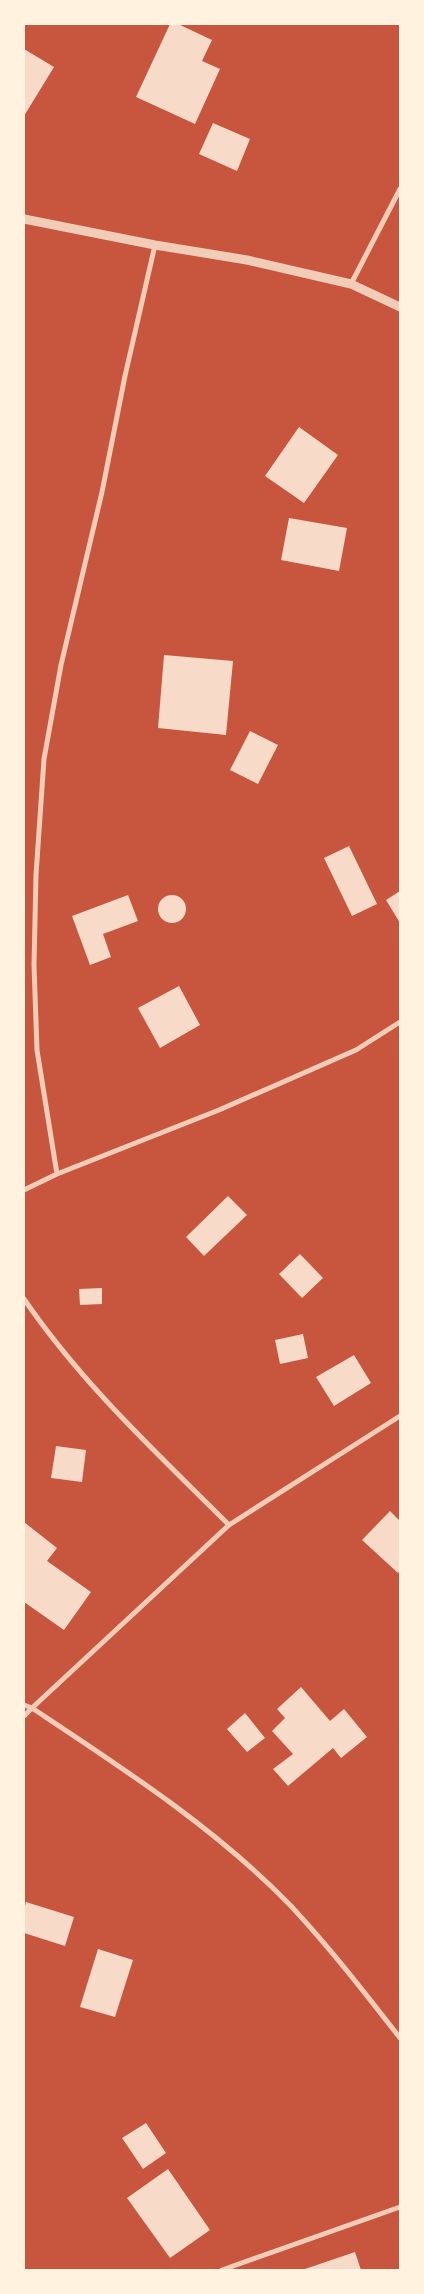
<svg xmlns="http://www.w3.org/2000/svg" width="424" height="2294" viewBox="0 0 424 2294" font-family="'Exo 2',sans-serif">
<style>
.building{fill:#f7dbc8}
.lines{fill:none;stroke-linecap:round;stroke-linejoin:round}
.minor{stroke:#f1ccb7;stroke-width:5}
.tertiary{stroke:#f1ccb7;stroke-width:9}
</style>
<rect width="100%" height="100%" fill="#c8553d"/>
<path class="building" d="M170,24H178L212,40L202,61L220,69L195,124L136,97Z
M24,49L54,67L24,116Z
M213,123L250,139L237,171L199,154Z
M299,427L338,455L304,503L265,476Z
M289,518L347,528L339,571L281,560Z
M164,655L233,661L226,735L158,728Z
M250,731L278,745L258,784L230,770Z
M349,846L377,904L352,916L324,858Z
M400,891V923L386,900Z
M128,895L138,921L103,934L111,957L90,965L72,916Z
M158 909a14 14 0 1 1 28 0a14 14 0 1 1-28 0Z
M179,986L200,1025L160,1048L138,1008Z
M228,1196L247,1215L204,1256L186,1237Z
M300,1254L323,1278L302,1298L279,1274Z
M102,1288V1304L80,1305L79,1289Z
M303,1334L308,1358L280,1364L275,1340Z
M354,1355L371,1383L334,1406L316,1377Z
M56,1446L86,1450L82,1482L51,1478Z
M390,1511L400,1521V1570L398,1573L362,1540Z
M24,1522L57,1548L47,1561L91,1592L64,1630L24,1602Z
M301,1687L330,1721L344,1709L367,1737L341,1758L333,1748L288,1786L273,1769L293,1754L272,1731L285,1718L277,1709Z
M245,1713L265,1738L247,1752L227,1729Z
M26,1902L74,1917L65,1946L24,1933V1910Z
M98,1949L133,1960L115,2017L80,2007Z
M146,2123L166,2153L143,2169L122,2138Z
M168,2169L210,2230L170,2258L127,2198Z
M355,2252L361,2270H302Z"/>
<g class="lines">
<path class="minor" d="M351,284L400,189
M57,1174L37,1050L34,965L36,875L44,759L61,665L102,492L125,376L155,245
M24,1190L57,1174L219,1110L356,1050L400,1022
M24,1299C83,1385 156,1452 229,1525
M24,1705L32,1708L229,1525L400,1416
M24,1716L32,1708C121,1767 217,1829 291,1906C330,1948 365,1993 400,2038
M222,2270L400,2207"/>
<path class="tertiary" d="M24,219L155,245L247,260L351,284L400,307"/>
</g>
<rect width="424" height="2294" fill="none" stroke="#fff3e0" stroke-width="50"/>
</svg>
